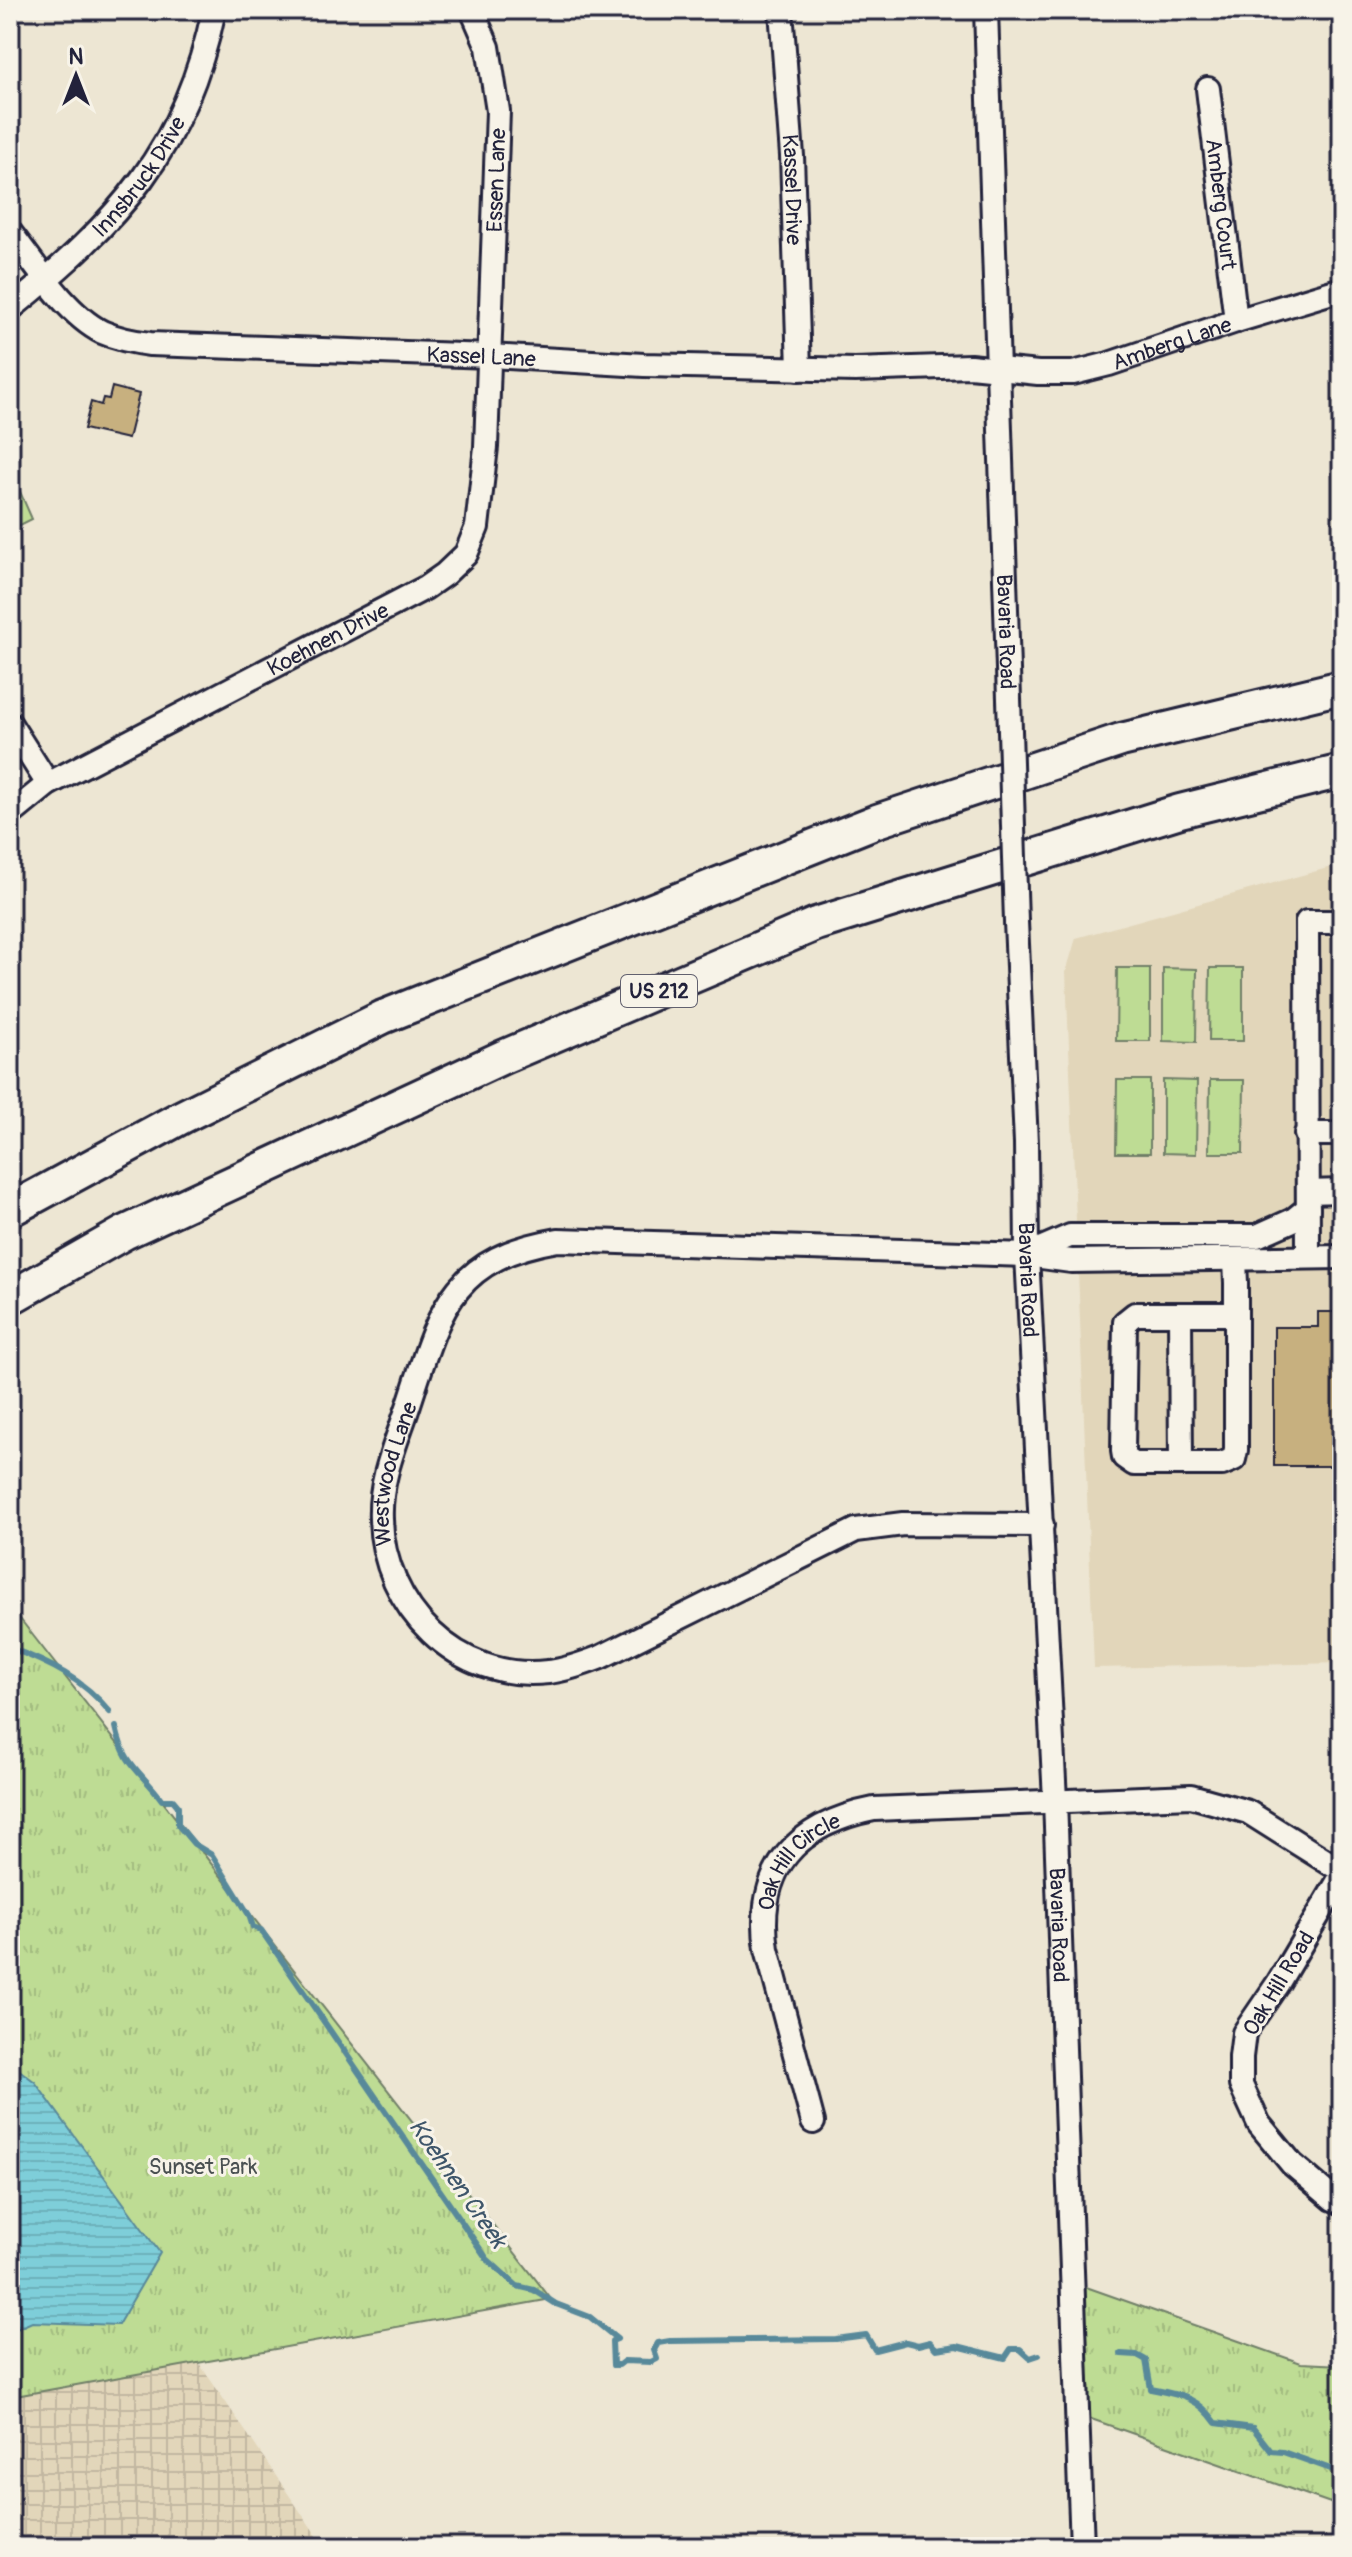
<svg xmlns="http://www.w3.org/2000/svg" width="1352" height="2557" viewBox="0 0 1352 2557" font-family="Pangolin,sans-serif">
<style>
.built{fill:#e2d6ba}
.industrial{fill:url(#industrial-grid)}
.green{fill:#bedc94;stroke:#707f68;stroke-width:2}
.park{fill:url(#park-tufts);stroke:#707f68;stroke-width:2}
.water{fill:url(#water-rules);stroke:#59899a;stroke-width:2}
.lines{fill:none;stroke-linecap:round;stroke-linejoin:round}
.stream{stroke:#59899a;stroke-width:6}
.building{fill:#c7b07f;stroke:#22223b;stroke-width:2}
.minor-casing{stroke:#22223b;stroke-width:28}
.highway-casing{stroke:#22223b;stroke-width:38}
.minor{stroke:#f7f3e8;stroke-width:22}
.highway{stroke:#f7f3e8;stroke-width:32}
.minor-bridge-casing{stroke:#22223b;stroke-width:28;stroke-linecap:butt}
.minor-bridge{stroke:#f7f3e8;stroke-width:22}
.labels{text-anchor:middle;stroke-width:6;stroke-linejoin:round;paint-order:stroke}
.shield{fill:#f7f3e8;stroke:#62616f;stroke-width:2}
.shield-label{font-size:20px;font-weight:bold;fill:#22223b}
.street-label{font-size:22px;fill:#22223b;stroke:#f7f3e8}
.park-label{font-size:22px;fill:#495051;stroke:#f7f3e8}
.water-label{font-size:24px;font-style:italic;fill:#3e566a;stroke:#f7f3e8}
</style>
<defs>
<pattern id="industrial-grid" width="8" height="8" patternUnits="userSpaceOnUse" patternTransform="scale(2)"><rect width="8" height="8" fill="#e2d6ba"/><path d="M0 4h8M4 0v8" fill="none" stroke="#c2b7a1"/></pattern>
<pattern id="park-tufts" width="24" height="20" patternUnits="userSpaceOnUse" patternTransform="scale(2)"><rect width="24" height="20" fill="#bedc94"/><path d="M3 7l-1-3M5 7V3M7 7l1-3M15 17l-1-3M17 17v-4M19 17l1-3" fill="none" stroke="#a3bc80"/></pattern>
<pattern id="water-rules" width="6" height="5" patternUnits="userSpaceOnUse" patternTransform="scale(2)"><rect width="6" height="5" fill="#7eced9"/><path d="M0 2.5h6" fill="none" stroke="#6db1bb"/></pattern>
</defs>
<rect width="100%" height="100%" fill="#ede6d3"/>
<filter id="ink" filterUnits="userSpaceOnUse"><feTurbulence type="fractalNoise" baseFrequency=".0125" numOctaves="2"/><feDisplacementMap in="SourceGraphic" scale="16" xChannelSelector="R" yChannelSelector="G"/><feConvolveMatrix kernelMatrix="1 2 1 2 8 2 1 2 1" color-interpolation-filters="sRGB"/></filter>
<g filter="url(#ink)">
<path class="built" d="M1342,864V1663L1094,1668L1066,972L1076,938Z"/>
<path class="industrial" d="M184,2341L319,2539L329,2547H10V2375Z"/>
<path class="green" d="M1117,968H1150V1041H1116Z
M1163,968L1197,969L1196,1042L1163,1041Z
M1210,968H1243V1041H1209Z
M1117,1080H1150V1153H1116Z
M1163,1080L1197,1081L1196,1154L1163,1153Z
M1210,1080H1244L1243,1153H1209Z"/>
<path class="park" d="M10,477L14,478L32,519L10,530Z
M10,1606L551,2299L10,2397Z
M1072,2282L1301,2363L1342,2365V2507L1077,2414Z"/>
<path class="water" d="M10,2063L35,2082L160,2253L118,2325L32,2322L10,2332Z"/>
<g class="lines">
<path class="stream" d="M10,1648C50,1663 83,1679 110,1712
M116,1727C124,1766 141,1771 162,1800H173L178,1806V1825L194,1844L212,1855L249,1915L253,1927L261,1930L487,2259L517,2286L534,2290L556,2304L590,2317L617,2339L612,2341L613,2365H619L624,2361L651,2362L657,2359L654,2350L658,2343L670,2341L836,2339L866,2335L875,2350L906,2342L918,2345L930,2342L936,2349L957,2346L1005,2358L1011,2349H1020L1030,2358L1039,2355
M1121,2354L1137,2355L1146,2360L1151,2389C1181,2395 1198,2397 1216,2423L1253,2428L1271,2451L1283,2452L1342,2473"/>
</g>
<path class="building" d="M112,387L139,394L128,439L84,429L91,402L101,405L103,398L109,399Z
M1318,1312H1342V1466H1274V1327H1318Z"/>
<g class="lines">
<defs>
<g id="minor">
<path id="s1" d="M781,10L792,156L799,369"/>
<path id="s2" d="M986,10L1009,699"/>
<path id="s3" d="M1208,89L1236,321"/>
<path id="s4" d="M10,232C34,263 66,314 102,332C118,339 134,342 150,344L490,356L644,365L855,370L970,366L1038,373H1073L1109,364L1236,321L1342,289"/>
<path id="s5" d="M10,309C118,222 185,150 214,10"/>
<path d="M10,724L48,784"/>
<path id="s6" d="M10,815L48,784L425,588L445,574L466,554L477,527L486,447L498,111L488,47L472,10"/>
<path id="s7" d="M1016,922L1026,1143L1027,1255L1055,1800L1082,2547"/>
<path d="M1306,1134H1342"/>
<path d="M1308,1192L1342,1191"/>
<path d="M1028,1254L1070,1236H1257L1293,1220L1308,1208"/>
<path d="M1308,1257L1307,922H1342"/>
<path d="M1235,1260L1236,1283V1450L1234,1459L1222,1464H1134L1124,1457L1123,1451L1125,1322L1135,1314H1236"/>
<path d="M1180,1314L1181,1464"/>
<path id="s8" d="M1042,1525L903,1524L856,1530L601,1657C583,1664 566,1670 548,1672C457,1683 383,1606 381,1519C379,1478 398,1439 410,1401C440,1309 452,1258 558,1240L1027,1255L1071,1261L1342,1257"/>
<path d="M1342,1875L1278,1983L1244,2033L1241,2057V2085L1259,2124L1292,2164L1333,2199L1342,2203"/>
<path id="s9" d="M813,2122L767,1949C755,1868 797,1824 874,1809L1191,1796L1248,1812L1342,1871"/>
</g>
<path id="highway" d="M10,1210L182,1117L383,1017L877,821L1121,740L1342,687
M10,1298L124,1233L503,1057L816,924L1180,811L1342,771"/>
</defs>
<use href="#minor" class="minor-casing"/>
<use href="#highway" class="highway-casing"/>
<use href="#minor" class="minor"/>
<use href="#highway" class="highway"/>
<defs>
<path id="minor-bridge" d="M1009,699L1016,922"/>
</defs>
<use href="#minor-bridge" class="minor-bridge-casing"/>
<use href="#minor-bridge" class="minor-bridge"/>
</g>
</g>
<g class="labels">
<rect class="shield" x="621" y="975" width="76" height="32" rx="6"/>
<g class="shield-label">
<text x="659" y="998">US 212</text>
</g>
<g class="street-label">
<text dy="8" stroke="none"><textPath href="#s5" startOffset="186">Innsbruck Drive</textPath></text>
<text dy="8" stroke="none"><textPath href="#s6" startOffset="904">Essen Lane</textPath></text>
<text dy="8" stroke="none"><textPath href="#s1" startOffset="180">Kassel Drive</textPath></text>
<text dy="8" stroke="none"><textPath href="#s3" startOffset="116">Amberg Court</textPath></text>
<text dy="8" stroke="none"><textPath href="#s4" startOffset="1214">Amberg Lane</textPath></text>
<text dy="8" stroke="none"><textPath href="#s4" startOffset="518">Kassel Lane</textPath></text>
<text dy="8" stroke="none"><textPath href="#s2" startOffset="622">Bavaria Road</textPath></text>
<text dy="8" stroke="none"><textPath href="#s6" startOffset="364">Koehnen Drive</textPath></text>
<text dy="8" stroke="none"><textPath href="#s7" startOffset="358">Bavaria Road</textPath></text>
<text dy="8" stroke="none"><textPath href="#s8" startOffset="828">Westwood Lane</textPath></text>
<text dy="8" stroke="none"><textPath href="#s9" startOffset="280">Oak Hill Circle</textPath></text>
<text dy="8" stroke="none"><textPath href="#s7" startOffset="1004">Bavaria Road</textPath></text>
<text transform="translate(1278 1983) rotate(-59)" y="8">Oak Hill Road</text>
</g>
<g class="park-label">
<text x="203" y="2174">Sunset Park</text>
</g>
<g class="water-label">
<text transform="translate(458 2183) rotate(55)" y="8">Koehnen Creek</text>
</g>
</g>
<rect width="1352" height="2557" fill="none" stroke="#f7f3e8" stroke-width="40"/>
<rect x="20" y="20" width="1312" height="2517" fill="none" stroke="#22223b" stroke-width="3" filter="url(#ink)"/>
<g transform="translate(76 76)" stroke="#f7f3e8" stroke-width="6" paint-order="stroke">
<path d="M0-6L14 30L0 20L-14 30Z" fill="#22223b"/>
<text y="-12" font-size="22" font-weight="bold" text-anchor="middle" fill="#22223b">N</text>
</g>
</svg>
